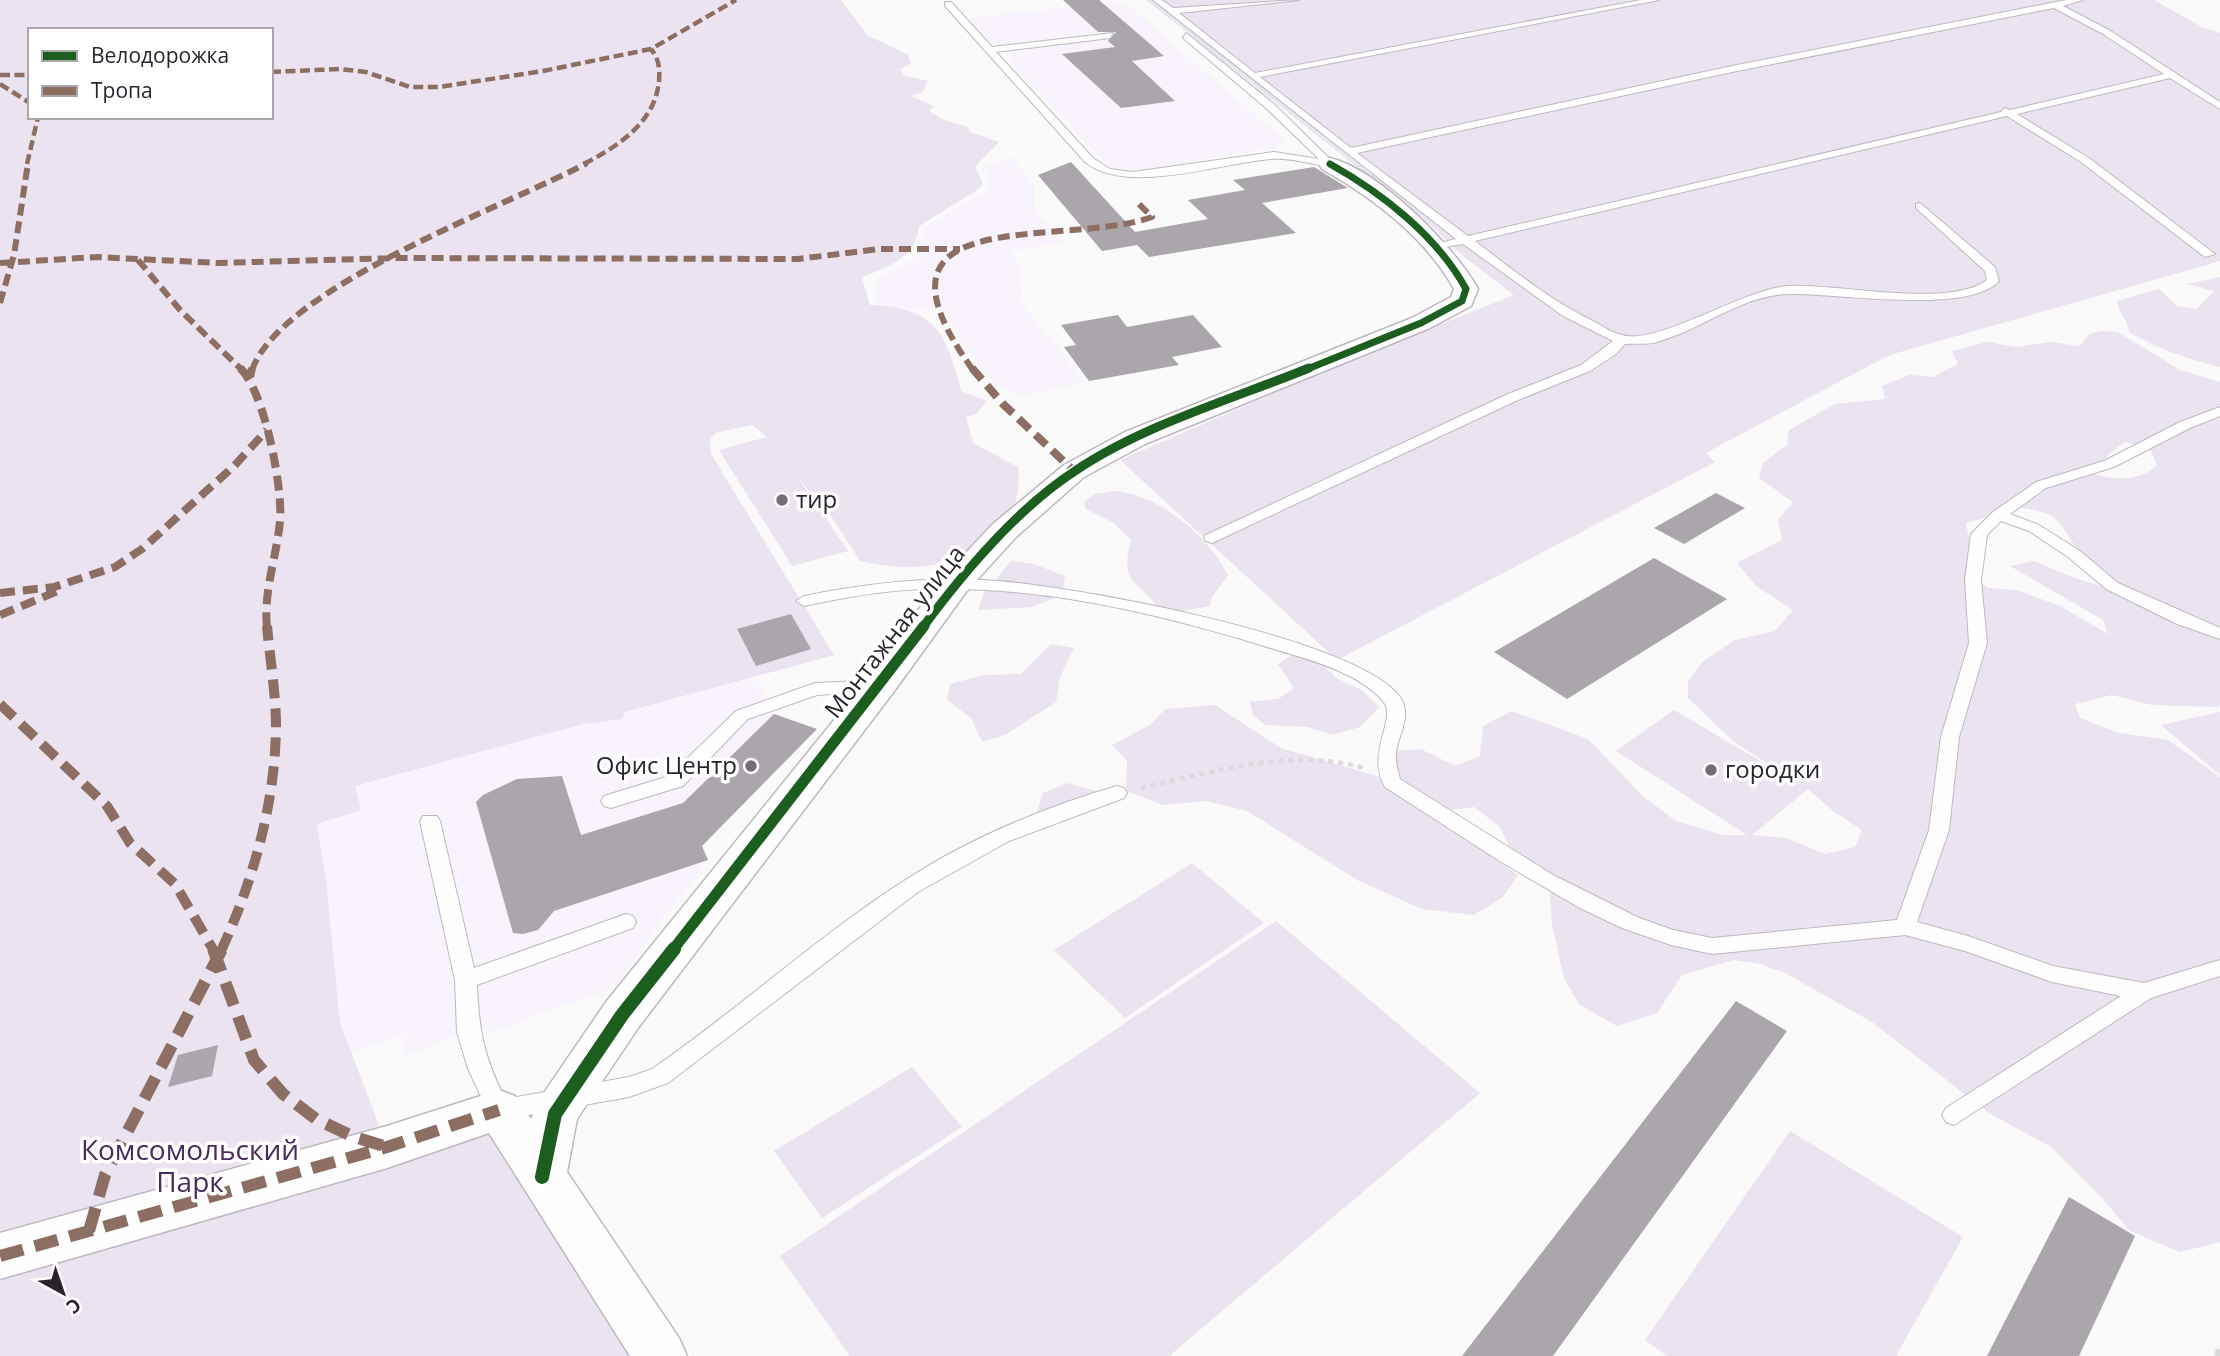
<svg xmlns="http://www.w3.org/2000/svg" width="2220" height="1356" viewBox="0 0 2220 1356" font-family="'Open Sans',sans-serif">
<style>
.built{fill:#f8f3fc}
.green{fill:#ebe3f0;fill-rule:evenodd}
.building{fill:#aaa6ac}
.lines{fill:none;stroke-linecap:round;stroke-linejoin:round}
.lane-casing{stroke:#bcb9be;stroke-width:2}
.street-casing{stroke:#bcb9be;stroke-width:3}
.path-far1{stroke:#dbdadb;stroke-width:4.5;stroke-dasharray:5 5;stroke-linecap:butt}
.path{stroke:#dbdadb;stroke-width:6;stroke-dasharray:7 7;stroke-linecap:butt}
.lane{fill:#fefefe;fill-rule:evenodd}
.street{fill:#fefefe;fill-rule:evenodd}
.quiet-far4{stroke:#8d6e63;stroke-width:4.5;stroke-dasharray:10 4.5;stroke-linecap:butt}
.quiet-far3{stroke:#8d6e63;stroke-width:6;stroke-dasharray:12 6;stroke-linecap:butt}
.quiet-far2{stroke:#8d6e63;stroke-width:8;stroke-dasharray:15 8;stroke-linecap:butt}
.quiet-far1{stroke:#8d6e63;stroke-width:10;stroke-dasharray:19 10;stroke-linecap:butt}
.quiet{stroke:#8d6e63;stroke-width:12;stroke-dasharray:24 12;stroke-linecap:butt}
.cycleway-far3-casing{stroke:#fff;stroke-width:10}
.cycleway-far2-casing{stroke:#fff;stroke-width:12}
.cycleway-far1-casing{stroke:#fff;stroke-width:16}
.cycleway-casing{stroke:#fff;stroke-width:18}
.cycleway-far3{stroke:#1b5e20;stroke-width:7}
.cycleway-far2{stroke:#1b5e20;stroke-width:9}
.cycleway-far1{stroke:#1b5e20;stroke-width:11}
.cycleway{stroke:#1b5e20;stroke-width:14}
.poi-dot{fill:#736e75;stroke:#fff;stroke-width:2.5}
.labels{text-anchor:middle;stroke-width:7;stroke-linejoin:round;paint-order:stroke}
.poi-label{font-size:24px;fill:#2a232e;stroke:#fff;text-anchor:start}
.street-label{font-size:24px;fill:#2a232e;stroke:#fff}
.near-park-label{font-size:28px;fill:#482c5b;stroke:#fff}
</style>
<rect width="100%" height="100%" fill="#fafafa"/>
<path class="built" d="M1117,2L1128,5L1285,141L1273,148L1134,171L1107,165L1010,61L1011,50L1005,45L984,41L962,19Z
M1012,157L1034,186V210L1064,243L1011,251L1019,264L1023,305L1085,382L1021,396L997,388L959,338L946,310H891L875,300L877,280L916,258L925,227L985,191L991,181L984,167Z
M755,677L774,714L817,729L702,846L708,860L613,988L488,1033L486,1025L407,1055L401,1034L351,1054L340,1023L326,880L317,824L361,810L354,786Z"/>
<path class="green" d="M0,0H841L867,35L908,55L911,64L900,69L904,76L928,81L923,92L911,96L934,106L929,111L944,120L968,127L970,132L999,142L975,167L983,183L979,189L919,226C915,260 889,265 862,278L870,305C937,308 946,333 961,391L987,401L976,414L966,417L973,443L1018,467C1022,505 1007,520 988,550C936,566 913,573 860,561L833,519L797,476L848,551L792,566L719,450L767,437L752,425L715,433L710,440L711,454L834,655L625,712L622,719L583,724L355,786L361,810L317,824L326,880L340,1023L387,1146L499,1110L660,1356H0ZM30,30H271V117H30Z
M1146,0H2154L2202,27L2220,33V261L1893,354L1874,363L1706,453L1715,462L1337,660L1120,460L1351,360L1514,295L1464,257L1428,223Z
M2220,277V367C2189,359 2157,349 2129,332C2128,319 2118,314 2117,301L2159,289L2177,306L2197,309L2214,291L2187,284Z
M2101,331L2118,332L2180,370L2220,382V704L2218,707L2152,705L2112,695L2075,704L2080,718L2119,733L2168,740L2220,777V1242L2180,1252L2130,1231L2100,1196L2051,1147L1989,1113L1872,1022L1785,973L1760,964L1733,960L1682,975L1657,1013L1617,1026L1580,1005L1564,979L1552,924L1549,887L1536,864L1509,846L1499,826L1474,807L1438,812L1473,843L1518,875L1503,897L1474,915L1422,909L1357,880L1247,811L1206,801L1163,805L1126,791L1127,761L1112,745L1150,725L1165,709L1215,705L1281,748L1384,778L1385,752L1421,749L1455,766L1480,756L1483,726L1512,711L1588,739L1644,797L1676,821L1723,835H1747L1616,751L1674,710L1808,789L1734,742L1688,698V682L1702,662L1735,640L1775,631L1793,610L1756,586L1737,563L1782,540L1778,519L1793,502L1759,478L1763,463L1787,445L1789,430L1835,404L1885,399L1882,386L1909,375L1933,377L1958,364L1952,351L1987,342L2016,347L2050,342L2080,346L2089,334ZM2126,442L2150,450L2157,465C2139,483 2109,481 2088,471C2104,463 2110,450 2126,442ZM2008,504C2018,508 2045,511 2050,515C2065,524 2069,540 2080,552C2096,567 2102,567 2110,589L2069,576L2034,561L2010,566L2103,620L2108,634L2060,606L2016,590L1988,588L1967,571L1973,559L1966,523L1988,517ZM1808,789L1833,811L1862,830L1855,847L1825,854L1786,838L1752,835Z
M1115,491C1161,496 1207,535 1228,575L1212,597L1210,606L1162,615C1142,577 1118,591 1131,539L1112,522L1086,509L1084,502L1095,494Z
M1011,561L1034,564L1065,576L1062,595L1032,607L978,610L983,595Z
M1051,644L1074,648L1060,677L1056,702L1005,735L982,742L971,718L947,700L950,684L983,675L1021,674Z
M1293,654L1316,657L1336,678L1362,690L1379,707L1360,727L1332,735L1308,727L1265,725L1253,715L1250,702L1278,699L1294,688L1278,664Z
M2220,712V775L2161,725Z
M1067,783L1097,791L1084,812L1060,819L1037,811L1043,793Z
M1192,863L1264,923L1125,1018L1054,950Z
M1276,921L1480,1093L1169,1356H850L780,1256Z
M912,1067L962,1127L822,1218L774,1151Z
M1790,1131L1963,1237L1896,1356H1667L1645,1340Z"/>
<path class="building" d="M1063,0H1099L1164,56L1132,61L1175,101L1121,108L1062,54L1115,47L1108,41L1116,32H1098Z
M1071,162L1135,232L1208,219L1188,200L1245,190L1233,180L1314,167L1348,188L1262,203L1296,233L1149,257L1137,245L1102,251L1038,175Z
M1118,315L1127,327L1193,315L1222,347L1172,357L1179,365L1089,381L1064,347L1076,345L1061,325Z
M1716,493L1745,508L1684,544L1654,528Z
M1654,558L1727,599L1567,699L1494,652Z
M791,614L811,649L756,666L737,629Z
M774,714L817,729L702,846L708,860L554,911L538,930L523,934L513,933L476,802L483,795L517,779L562,776L581,835L683,803Z
M1736,1001L1787,1031L1553,1356H1462Z
M218,1045L212,1076L168,1087L178,1055Z
M2069,1197L2135,1236L2079,1356H1987Z"/>
<g class="lines">
<defs>
<path id="lane" d="M1153,0H1162L1173,8L1299,0L1179,13L1255,73L1641,0H1659L1260,77L1351,148L1732,66L2066,0H2083L2063,6L2109,30L2220,102V109L2170,78L2017,114L2089,158L2215,254L2205,257L2081,162L2007,116L1475,241C1513,270 1550,300 1593,321C1602,326 1612,333 1622,335C1657,346 1741,290 1788,286C1837,283 1948,309 1987,280L1985,271L1916,208V204L1920,203L1995,267L1999,281C1968,315 1838,293 1791,294C1743,294 1702,330 1657,342C1647,345 1635,343 1625,344L1616,354L1590,371L1518,400L1212,543L1206,541L1204,538L1206,535L1508,394L1581,365L1613,341L1563,316L1463,244L1432,249V245L1456,239ZM2054,8L2103,34L2164,74L2010,110L2005,108L2001,112L1468,236L1357,153L1732,72Z
M945,2H951L992,47L1113,33L1110,38L996,52L1093,158L1110,169L1133,172L1274,152L1319,159L1266,108L1183,38L1186,33L1274,104L1335,164L1330,167C1312,164 1289,157 1271,159C1220,163 1126,196 1085,162L945,6Z
M2220,407V416L2190,428L2114,467L2046,488L2010,514L2039,525L2080,551L2118,583L2220,628V639L2177,624L2106,589L2068,557L2029,531L2001,521L1987,535L1981,580L1987,643L1959,737L1949,830L1917,922L1968,936L2053,966L2144,983L2220,960V976L2151,998L1954,1125L1946,1122L1942,1115L1946,1108L2121,996L2052,982L1965,951L1905,935L1712,954L1671,945L1622,928L1580,908L1498,860L1385,787C1365,753 1398,718 1383,701C1356,670 1302,658 1264,646C1153,612 1041,586 925,589C884,590 844,598 804,606L796,601L804,596C864,584 922,577 983,580C1061,583 1357,637 1400,697C1413,716 1398,734 1396,753C1395,762 1398,770 1400,779L1553,875L1637,917L1673,930L1712,938L1897,920L1929,830L1941,737L1969,643L1965,580L1971,534L1993,512L2036,482L2104,461L2180,422Z
M880,680L886,682L889,686L886,690L817,695L748,719L683,786L611,808L604,806L601,801L604,796L669,776L736,711L815,683Z
M1117,786L1124,788L1127,793L1124,798L1009,841L918,892L668,1083L629,1097L499,1120L491,1117L468,1069L457,1032L455,980L420,821L423,816H437L440,821L474,968L626,914L633,916L636,922L633,928L477,985C479,1032 484,1056 505,1099L629,1077L652,1069C752,1000 842,913 949,854C1002,825 1059,803 1117,786Z"/>
<path id="street" d="M1330,158C1378,169 1455,247 1478,289L1471,306L1430,328L1145,444L1084,477L1015,538L966,592L892,694L638,1028L577,1119L567,1172L679,1338L687,1356H630L489,1133L387,1168L0,1279V1233L387,1126L499,1090L515,1096L531,1119L539,1100L606,1002L868,678L942,578L993,524L1064,465L1125,432L1412,318L1451,297L1454,289C1426,238 1372,197 1322,169L1319,164L1322,159Z"/>
</defs>
<use href="#lane" class="lane-casing"/>
<use href="#street" class="street-casing"/>
<path class="path-far1" d="M1141,788C1212,772 1292,747 1364,768"/>
<path class="path" d="M2217,1356L2220,1345"/>
<use href="#lane" class="lane"/>
<use href="#street" class="street"/>
<path class="quiet-far4" d="M271,72L340,69L366,72L410,87H439L543,71L651,49L736,0
M0,75H30
M0,84L30,103
M27,164L38,117
M584,164C618,146 655,123 659,81C660,68 659,59 651,49"/>
<path class="quiet-far3" d="M138,260L181,311L242,370
M0,263L97,257L218,263L395,258L798,259L879,249H960
M0,303L14,255L28,163
M252,370C281,287 509,205 587,163
M973,370C849,199 1061,249 1152,217L1137,202"/>
<path class="quiet-far2" d="M240,368C264,390 283,487 280,521C277,555 263,593 267,627
M972,368L1003,404L1074,471
M250,377L252,368
M0,593L54,587L115,567L142,549L234,466L267,430
M0,615L58,591"/>
<path class="quiet-far1" d="M0,704L107,806L130,843L175,884L214,951
M221,951C253,881 275,805 276,727C276,694 270,659 267,626"/>
<path class="quiet" d="M213,949L254,1060L283,1094L316,1119L354,1137L387,1147
M89,1231L105,1175L222,949
M0,1256L387,1147L499,1110"/>
<defs>
<path id="cycleway-far3" d="M1305,370L1421,323L1462,301L1466,289C1437,236 1382,193 1330,164"/>
<path id="cycleway-far2" d="M923,627C963,573 1018,508 1075,471C1143,425 1233,399 1309,368"/>
<path id="cycleway-far1" d="M672,951L924,626"/>
<path id="cycleway" d="M542,1177L555,1114L622,1015L674,949"/>
</defs>
<use href="#cycleway-far3" class="cycleway-far3-casing"/>
<use href="#cycleway-far2" class="cycleway-far2-casing"/>
<use href="#cycleway-far1" class="cycleway-far1-casing"/>
<use href="#cycleway" class="cycleway-casing"/>
<use href="#cycleway-far3" class="cycleway-far3"/>
<use href="#cycleway-far2" class="cycleway-far2"/>
<use href="#cycleway-far1" class="cycleway-far1"/>
<use href="#cycleway" class="cycleway"/>
</g>
<g class="poi-dot">
<circle cx="782" cy="500" r="7"/>
<circle cx="751" cy="766" r="7"/>
<circle cx="1711" cy="770" r="7"/>
</g>
<g class="labels">
<g class="poi-label">
<text x="796" y="508">тир</text>
<text x="737" y="774" text-anchor="end">Офис Центр</text>
<text x="1725" y="778">городки</text>
</g>
<g class="street-label">
<text transform="translate(895 632) rotate(-52)" y="8">Монтажная улица</text>
</g>
<g class="near-park-label">
<text x="190" y="1160">Комсомольский<tspan x="190" dy="32">Парк</tspan></text>
</g>
</g>
<rect x="28" y="28" width="245" height="91" fill="#ffffff" stroke="#aaa7ab" stroke-width="2"/>
<rect x="42" y="51" width="35" height="10" fill="#1b5e20" stroke="#aaa7ab" stroke-width="2"/>
<text x="91" y="63" font-size="21" fill="#2a232e">Велодорожка</text>
<rect x="42" y="86" width="35" height="10" fill="#8d6e63" stroke="#aaa7ab" stroke-width="2"/>
<text x="91" y="98" font-size="21" fill="#2a232e">Тропа</text>
<g transform="translate(63 1293) rotate(140)" stroke="#ffffff" stroke-width="5" paint-order="stroke">
<path d="M0-5L12 26L0 18L-12 26Z" fill="#2a232e"/>
<text y="-10" font-size="19" font-weight="bold" text-anchor="middle" fill="#2a232e">С</text>
</g>
</svg>
